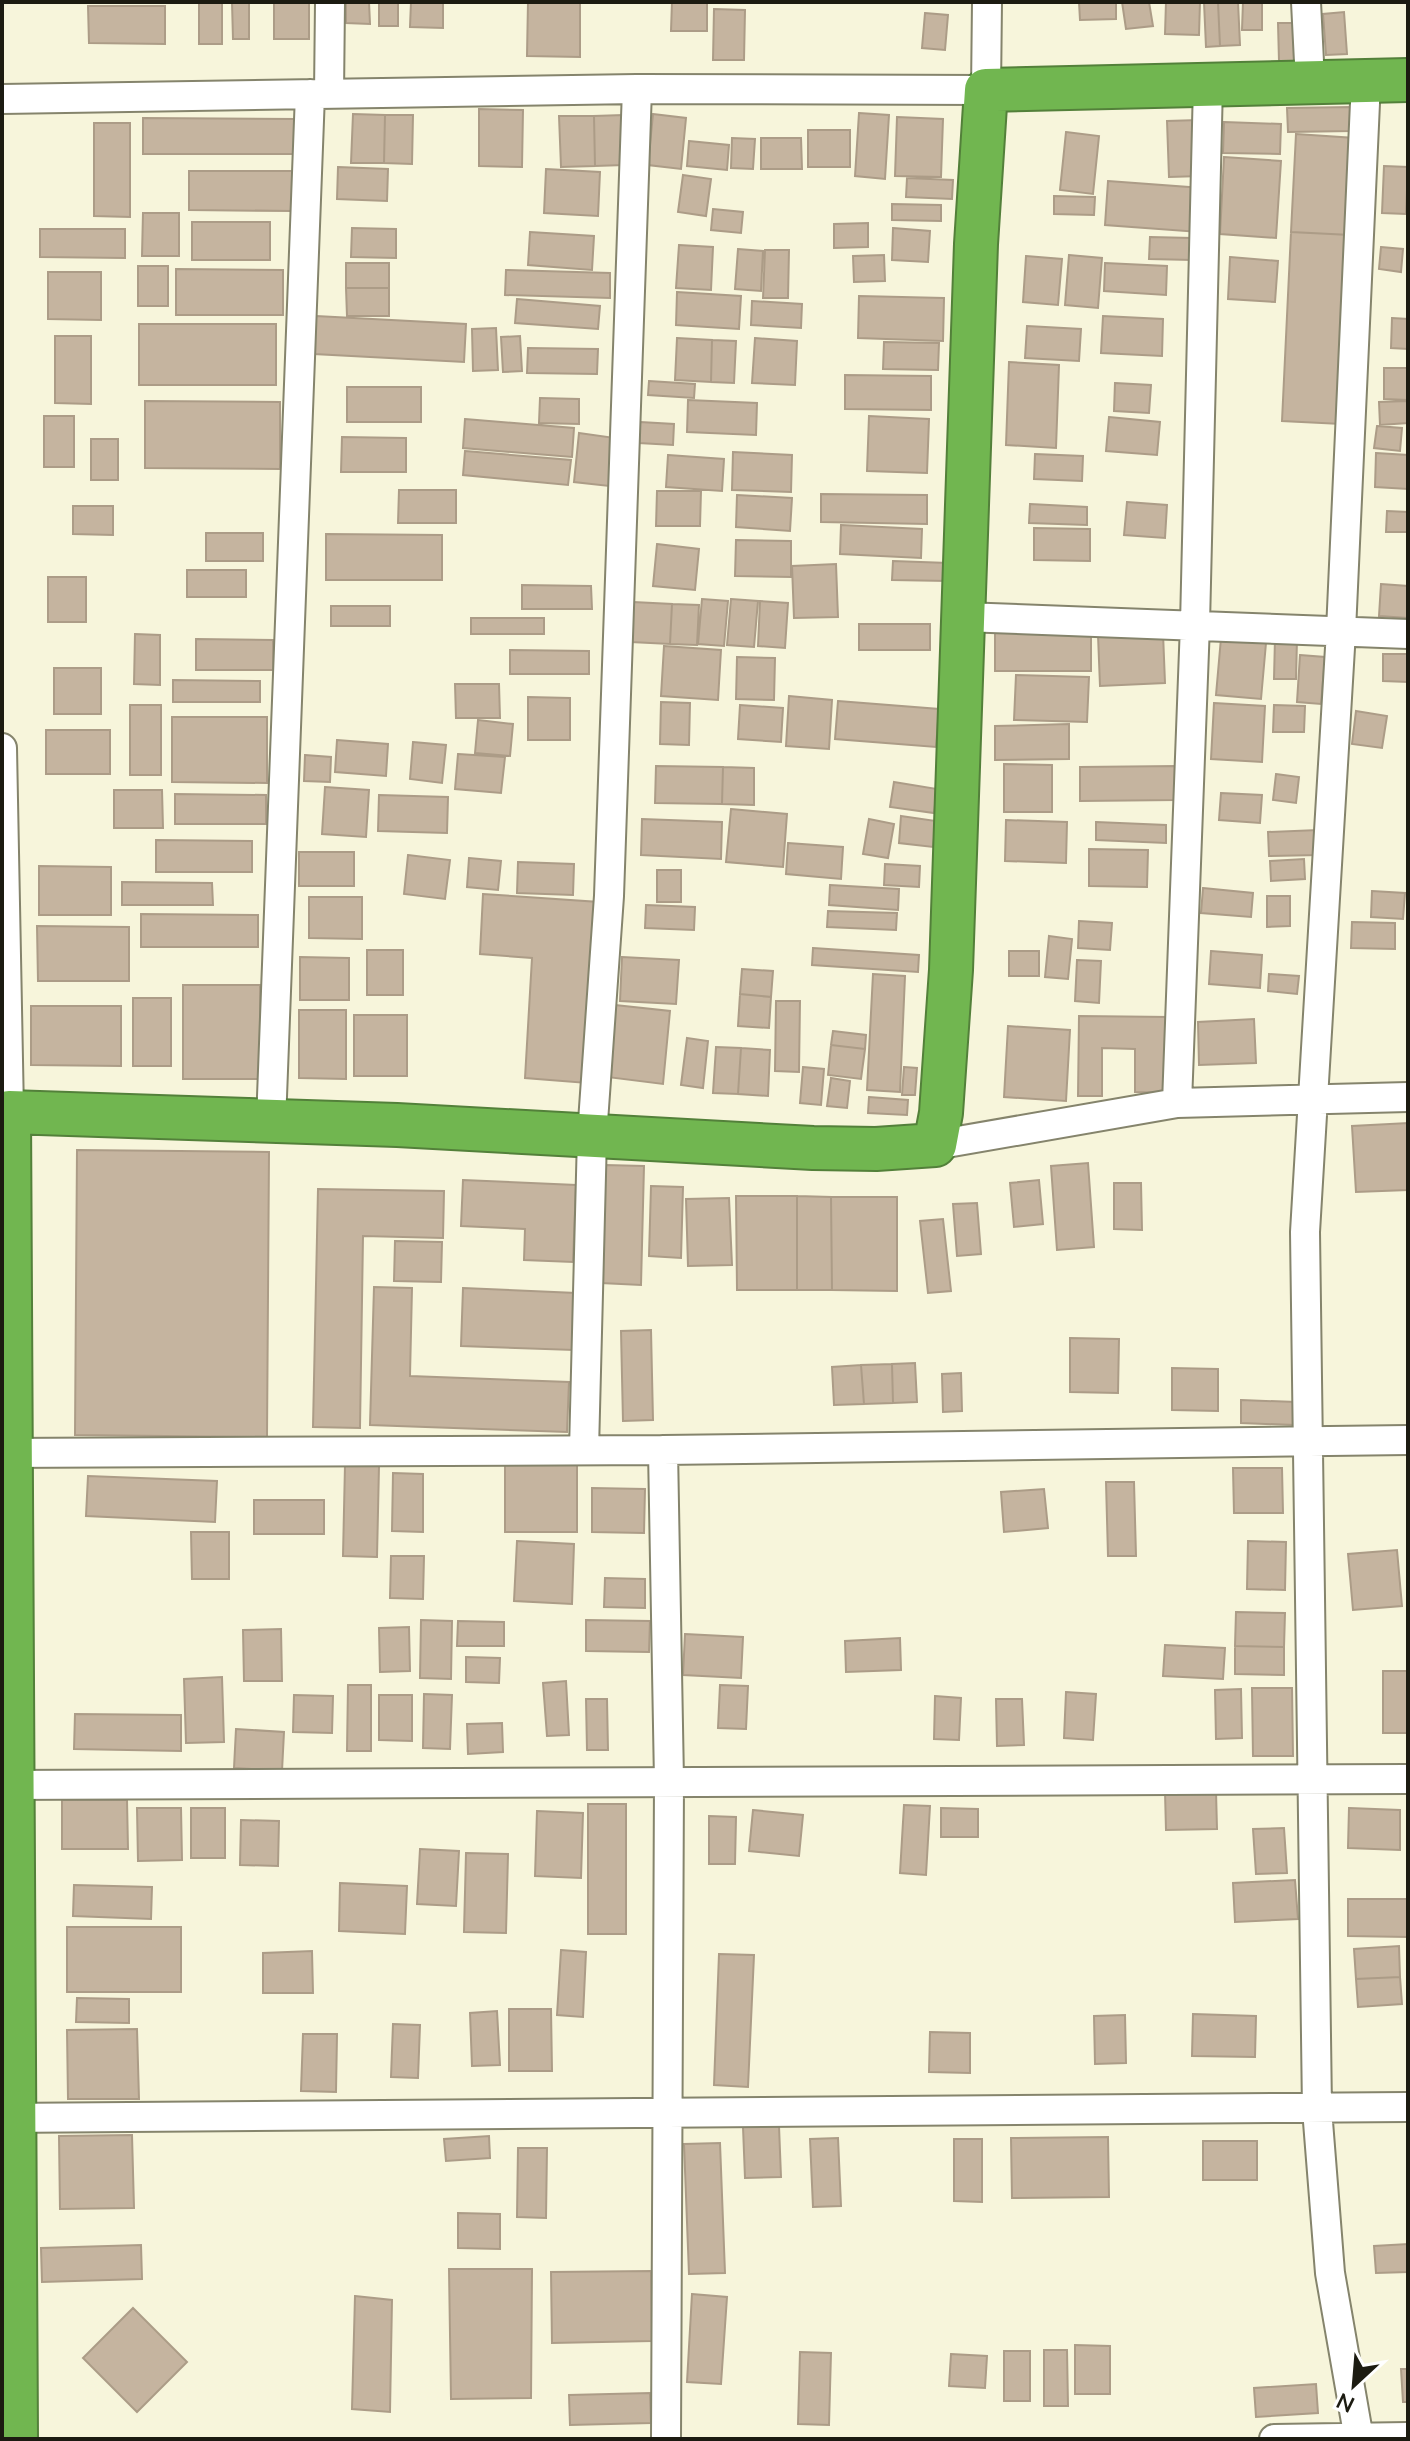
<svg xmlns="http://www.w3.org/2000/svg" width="1410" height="2441" viewBox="0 0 1410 2441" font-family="Mulish,sans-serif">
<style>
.building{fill:#c5b49f;stroke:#ac9c87;stroke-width:2}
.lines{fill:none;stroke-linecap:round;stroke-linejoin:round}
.minor-casing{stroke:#85846c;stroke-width:32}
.highway-casing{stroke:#53803a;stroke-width:46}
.minor{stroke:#fff;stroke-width:28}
.highway{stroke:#71b650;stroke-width:42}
</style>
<rect width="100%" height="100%" fill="#f7f5db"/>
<path class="building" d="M199,2H222V44H199Z
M232,2H249V39H233Z
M274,2H309V39H274Z
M346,2H369L370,24L346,23Z
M379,2H398V26H379Z
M411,2H443V28L410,27Z
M528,2H580V57L527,56Z
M672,2H707V31H671Z
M1079,2H1116V19L1080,20Z
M1122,2H1149L1153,26L1126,29Z
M1166,2H1200L1199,35L1165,34Z
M1204,2H1218L1220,46L1206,47Z
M1218,2H1238L1240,45L1220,46Z
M1243,2H1262V30H1242Z
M88,6H165V44L89,43Z
M714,9L745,10L744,60H713Z
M1344,12L1347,54L1326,55L1323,14Z
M925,13L948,15L945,50L922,48Z
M1278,23H1296L1297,61H1279Z
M1351,107L1352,131L1288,132L1287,108Z
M479,109L523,110L522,167L479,166Z
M859,113L889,115L885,179L855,176Z
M353,114L385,115L384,163H351Z
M653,114L686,118L681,169L648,165Z
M385,115H413L412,164L384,163Z
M623,115L624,165L595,166L594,116Z
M559,116H594L595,166L561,167Z
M897,117L943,119L941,177L895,176Z
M143,118L296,119L297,154H143Z
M1199,120L1201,176L1169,177L1167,121Z
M1224,122L1281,124L1280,154L1223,153Z
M94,123H130V217L94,216Z
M808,130H850V167H808Z
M1066,132L1099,136L1093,194L1060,190Z
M1296,134L1355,138L1350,235L1291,232Z
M732,138L755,139L753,169L731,168Z
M761,138H801L802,169H761Z
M689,141L729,145L727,170L687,166Z
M1224,157L1281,161L1276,238L1220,234Z
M1384,166L1408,167L1406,214L1382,213Z
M338,167L388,169L387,201L337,199Z
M546,169L600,172L598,216L544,213Z
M189,171H293V211L189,210Z
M683,175L711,179L706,216L678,212Z
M907,178L953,180L952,199L906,197Z
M1108,181L1202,188L1199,232L1105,225Z
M1054,196L1095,197L1094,215L1054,214Z
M892,204L941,205V221L892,220Z
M713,209L743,212L741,233L711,230Z
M143,213H179V256H142Z
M192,222H270V260H192Z
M868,223V247L834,248V224Z
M352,228L396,229V258L351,257Z
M893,228L930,231L928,262L892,260Z
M40,229H125V258L40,257Z
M530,232L594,236L592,270L528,265Z
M1291,232L1350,235L1341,424L1282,421Z
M1150,237L1192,238V260L1149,259Z
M679,245L713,247L711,290L676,288Z
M1381,247L1403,249L1401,272L1379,269Z
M738,249L763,251L761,291L735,289Z
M765,250H789L788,298H763Z
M884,255L885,281L854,282L853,256Z
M1069,255L1102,258L1098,308L1065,305Z
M1026,256L1062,259L1058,305L1023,302Z
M1230,257L1278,261L1275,302L1228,299Z
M346,263H389V288H346Z
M1105,263L1167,266L1166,295L1104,291Z
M138,266H168V306H138Z
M176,269L283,270V315H176Z
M506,270L610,273V298L505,295Z
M48,272H101V320L48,319Z
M346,288H389V316H347Z
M677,292L741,296L739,329L676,325Z
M859,296L944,298L943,341L858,338Z
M517,299L600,306L598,329L515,323Z
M752,301L802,304L801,328L751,325Z
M316,316L466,324L464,362L314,354Z
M1103,316L1163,319L1162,356L1101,353Z
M1392,318L1408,319V349L1391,348Z
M139,324H276V385H139Z
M1027,326L1081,329L1079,361L1025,358Z
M496,328L498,370L473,371L472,329Z
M55,336H91V404L55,403Z
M520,336L522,371L503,372L501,337Z
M677,338L712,340L711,382L675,380Z
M755,338L797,341L795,385L752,383Z
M712,340L736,341L734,383L711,382Z
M884,342L939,343L938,370L883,369Z
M528,348L598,349L597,374L527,373Z
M1009,362L1059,365L1056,448L1006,445Z
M1384,368H1408V400L1384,399Z
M845,375L931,376V410L845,409Z
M649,381L695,384L694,398L648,395Z
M1115,383L1151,385L1149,413L1114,411Z
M347,387H421V422H347Z
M540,398L579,399V424L539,423Z
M688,400L757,403L756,435L687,432Z
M145,401L280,402V469L145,468Z
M1408,401V423L1380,425L1379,402Z
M44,416H74V467H44Z
M869,416L929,419L927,473L867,471Z
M1109,417L1160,422L1157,455L1106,451Z
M465,419L574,428L572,457L463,448Z
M640,422L674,424L673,445L639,443Z
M1377,426L1402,428L1400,451L1374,448Z
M579,433L615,438L609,486L574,482Z
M342,437L406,438V472H341Z
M91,439H118V480H91Z
M465,451L571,460L568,485L463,475Z
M733,452L792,455L791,492L732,490Z
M1376,453L1408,455V489L1375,487Z
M1035,454L1083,456L1082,481L1034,479Z
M668,455L724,459L722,491L666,487Z
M399,490H456V523H398Z
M657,491H701L700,526H656Z
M821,494L927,495V524L821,522Z
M737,495L792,498L790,531L736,527Z
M1127,502L1167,505L1165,538L1124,535Z
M1030,504L1087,507V525L1029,523Z
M73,506H113V535L73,534Z
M1387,511L1408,512V532H1386Z
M841,525L922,529L921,558L840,554Z
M1034,528L1090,529V561L1034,560Z
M206,533H263V561H206Z
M326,534L442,535V580H326Z
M736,540L791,541V577L735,576Z
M657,544L699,549L695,590L653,586Z
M893,561L948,563V581L892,580Z
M836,564L838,617L794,618L792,566Z
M187,570H246V597H187Z
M48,577H86V622H48Z
M1381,584L1408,586V618L1379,616Z
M522,585L591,586L592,609H522Z
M702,599L728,601L724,646L698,644Z
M731,599L758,601L754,647L727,645Z
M760,601L788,603L785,648L758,646Z
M633,602L672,604L670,644L631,642Z
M672,604L699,605L697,645L670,644Z
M331,606H390V626H331Z
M471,618H544V634H471Z
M859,624H930V650H859Z
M995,630H1091V671H995Z
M1163,633L1165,683L1100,686L1098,635Z
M135,634L160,635V685L134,684Z
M1221,638L1266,643L1261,699L1216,695Z
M1275,638L1297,639L1296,679H1274Z
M196,639L273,640V670H196Z
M664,646L721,650L718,700L661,696Z
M510,650L589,651V674H510Z
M1383,654H1408V682L1383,681Z
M1300,655L1325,657L1321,704L1297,702Z
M737,657L775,658L774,700L736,699Z
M54,668H101V714H54Z
M1016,675L1089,677L1087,722L1014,720Z
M173,680L260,681V702H173Z
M455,684H499L500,718H456Z
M789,696L832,700L829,749L786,746Z
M528,697L570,698V740H528Z
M838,701L939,709L936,747L835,739Z
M661,702L690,703L689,745L660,744Z
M1214,703L1265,706L1262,762L1211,759Z
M130,705H161V775H130Z
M740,705L783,708L781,742L738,739Z
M1274,705L1305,706L1304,732H1273Z
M1356,711L1387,716L1382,748L1352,744Z
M172,717H267V783L172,782Z
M478,720L513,724L510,756L475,753Z
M1069,724V759L995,760V726Z
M46,730H110V774H46Z
M337,740L388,744L386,776L335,772Z
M413,742L446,745L442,783L410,779Z
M458,754L505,757L501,793L455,789Z
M305,755L331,757L330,782L304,781Z
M1004,764L1052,765V812H1004Z
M656,766L723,767L722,804L655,803Z
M1176,766V800L1080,801V767Z
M723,767L754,768V805L722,804Z
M1276,774L1299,777L1296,803L1273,800Z
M894,782L937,789L934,813L890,807Z
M325,787L369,790L366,837L322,834Z
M114,790H162L163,828H114Z
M1221,793L1262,795L1260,823L1219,820Z
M175,794L266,795V824H175Z
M379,795L448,797L447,833L378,831Z
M731,809L787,814L783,867L726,862Z
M901,816L936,821L933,847L899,843Z
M642,819L722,822L721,859L641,855Z
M869,819L894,824L888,858L863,854Z
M1006,820L1067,822L1066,863L1005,861Z
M1096,822L1166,825V843L1096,840Z
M1318,830L1319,855L1269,856L1268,832Z
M156,840L252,841V872H156Z
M788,843L843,847L841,879L786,874Z
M1089,849L1148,850L1147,887L1089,886Z
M299,852H354V886H299Z
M408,855L450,860L445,899L404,894Z
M469,858L501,861L498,890L467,887Z
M1304,859L1305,879L1271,881L1270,861Z
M518,862L574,864L573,895L517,893Z
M885,864L920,866L919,887L884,885Z
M39,866L111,867V915H39Z
M657,870H681V902H657Z
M122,882L212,883L213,905H122Z
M830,885L899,889L898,910L829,905Z
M1203,888L1253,893L1251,917L1201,913Z
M1372,891L1405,893L1403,919L1371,917Z
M483,894L599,902L587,1083L525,1078L532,958L480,954Z
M1267,896H1290V926L1267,927Z
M309,897H362V939L309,938Z
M646,905L695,907L694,930L645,928Z
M828,911L897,913L896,930L827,927Z
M141,914L258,915V947H141Z
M1079,921L1112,923L1110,950L1078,948Z
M1352,922L1395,923V949L1351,948Z
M37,926L129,927V981H38Z
M1049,936L1072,939L1068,979L1045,977Z
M813,948L919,955L918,972L812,965Z
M367,950H403V995H367Z
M1009,951H1039V976H1009Z
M1211,951L1262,955L1260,988L1209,984Z
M300,957L349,958V1000H300Z
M622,957L679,960L676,1004L620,1001Z
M1077,960L1101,961L1099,1003L1075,1001Z
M742,969L773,971L771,997L740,994Z
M873,974L905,976L900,1092L867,1090Z
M1269,974L1299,976L1297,994L1268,991Z
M183,985H260V1079H183Z
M740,994L771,997L769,1028L738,1026Z
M133,998H171V1066H133Z
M776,1001H800L799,1072L775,1071Z
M615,1005L670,1011L663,1084L607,1077Z
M31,1006H121V1066L31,1065Z
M299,1010H346V1079L299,1078Z
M354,1015H407V1076H354Z
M1079,1016L1170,1017V1093L1135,1092V1049L1102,1048V1096H1078Z
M1254,1019L1256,1063L1199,1065L1198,1022Z
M1008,1026L1070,1030L1066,1101L1004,1097Z
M833,1031L866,1035L865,1049L831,1045Z
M687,1038L708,1041L703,1088L681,1085Z
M831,1045L865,1049L861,1079L828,1075Z
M716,1047L741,1048L738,1094L713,1093Z
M741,1048L770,1050L768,1096L738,1094Z
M803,1067L824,1069L821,1105L800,1103Z
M904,1067L917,1068L915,1095H902Z
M831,1078L850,1081L847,1108L827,1106Z
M869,1097L908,1100L907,1115L868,1113Z
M1408,1123V1190L1356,1192L1352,1126Z
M77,1150L269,1152L267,1437L75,1435Z
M1088,1163L1094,1247L1057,1250L1051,1166Z
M605,1165L644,1166L641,1285L601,1283Z
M463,1180L576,1185L573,1262L524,1260L525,1229L461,1226Z
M1039,1180L1043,1224L1014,1227L1010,1183Z
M1114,1183H1141L1142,1230L1114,1229Z
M651,1186L683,1187L681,1258L649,1256Z
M318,1189L444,1191L443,1238L363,1236L360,1428L313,1427Z
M736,1196H797V1290H737Z
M797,1196L831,1197L832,1290H797Z
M831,1197H897V1291L832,1290Z
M729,1198L732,1265L688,1266L686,1199Z
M977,1203L981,1254L957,1256L953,1204Z
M943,1219L951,1291L928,1293L920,1221Z
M395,1241L442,1242L441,1282L394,1281Z
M374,1287L412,1288L410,1376L569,1382L567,1432L370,1425Z
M463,1288L576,1293L574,1350L461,1346Z
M651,1330L653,1420L623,1421L621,1331Z
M1070,1338L1119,1339L1118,1393L1070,1392Z
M915,1363L917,1402L893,1403L892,1364Z
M892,1364L893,1403L864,1404L861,1365Z
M861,1365L864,1404L834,1405L832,1367Z
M1172,1368L1218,1369V1411L1172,1410Z
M961,1373L962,1411L943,1412L942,1374Z
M1241,1400L1296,1402L1295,1425L1241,1423Z
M345,1465L379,1466L377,1557L343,1556Z
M505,1465H577V1532H505Z
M1233,1468H1282L1283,1513H1234Z
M393,1473L423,1474V1532L392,1531Z
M88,1476L217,1481L215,1522L86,1516Z
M1106,1482H1134L1136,1556H1108Z
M592,1488L645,1489L644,1533L592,1532Z
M1044,1489L1048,1528L1004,1532L1001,1492Z
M254,1500H324V1534H254Z
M191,1532H229V1579H192Z
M517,1541L574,1544L572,1604L514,1601Z
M1248,1541L1286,1542L1285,1590L1247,1589Z
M1397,1550L1402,1606L1353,1610L1348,1554Z
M391,1556H424L423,1599L390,1598Z
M605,1578L645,1579V1608L604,1607Z
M1236,1612L1285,1613L1284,1647L1235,1646Z
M421,1620L452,1621L451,1679L420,1678Z
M586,1620L650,1621L649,1652L586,1651Z
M458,1621L504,1622V1646H457Z
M409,1627L410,1671L380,1672L379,1628Z
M281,1629L282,1681H244L243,1630Z
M685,1634L743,1637L741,1678L683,1675Z
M900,1638L901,1670L846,1672L845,1641Z
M1165,1645L1225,1648L1223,1679L1163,1676Z
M1235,1646L1284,1647V1675L1235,1674Z
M466,1657L500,1658L499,1683L466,1682Z
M1383,1671H1408V1733H1383Z
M222,1677L224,1742L186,1743L184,1679Z
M566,1681L569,1735L547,1736L543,1683Z
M348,1685H371V1751H347Z
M720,1685L748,1686L746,1729L718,1728Z
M1252,1688H1292L1293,1756H1253Z
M1241,1689L1242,1738L1216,1739L1215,1690Z
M1066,1692L1096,1694L1093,1740L1064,1738Z
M424,1694L452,1695L450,1749L423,1748Z
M294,1695L333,1696L332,1733L293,1732Z
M379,1695H412V1741L379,1740Z
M935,1696L961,1698L959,1740L934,1739Z
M586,1699H607L608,1750H587Z
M996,1699H1022L1024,1745L997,1746Z
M75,1714L181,1715V1751L74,1749Z
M502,1723L503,1752L468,1754L467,1724Z
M236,1729L284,1732L282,1771L234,1768Z
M1216,1791L1217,1829L1166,1830L1165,1792Z
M62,1800H127L128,1849H62Z
M588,1804H626V1934H588Z
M904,1805L930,1806L926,1875L900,1873Z
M137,1808H181L182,1860L138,1861Z
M191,1808H225V1858H191Z
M941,1808L978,1809V1837H941Z
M1349,1808L1400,1810V1850L1348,1848Z
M753,1810L803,1815L799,1856L749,1851Z
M537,1811L583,1813L581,1878L535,1876Z
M709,1816L736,1817L735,1864H709Z
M241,1820L279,1821L278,1866L240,1865Z
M1284,1828L1287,1873L1256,1874L1253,1829Z
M420,1849L459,1851L456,1906L417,1904Z
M466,1853L508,1854L506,1933L464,1932Z
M1295,1880L1298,1919L1235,1922L1233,1883Z
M340,1883L407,1886L405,1934L339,1931Z
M74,1885L152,1887L151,1919L73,1916Z
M1348,1899H1408V1937L1348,1936Z
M67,1927H181V1992H67Z
M1399,1946L1400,1977L1356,1979L1354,1949Z
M561,1950L586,1952L583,2017L557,2015Z
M312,1951L313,1993H263V1953Z
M719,1954L754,1955L748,2087L714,2085Z
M1400,1977L1402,2004L1358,2007L1356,1979Z
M77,1998L129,1999V2023L76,2022Z
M509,2009H551L552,2071H509Z
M497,2011L500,2065L472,2066L470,2013Z
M1193,2014L1256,2016L1255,2057L1192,2056Z
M1125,2015L1126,2063L1095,2064L1094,2016Z
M393,2024L420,2025L418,2078L391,2077Z
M137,2029L139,2099H68L67,2030Z
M930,2032L970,2033V2073L929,2072Z
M303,2034H337L336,2092L301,2091Z
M779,2126L781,2177L745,2178L743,2127Z
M132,2135L134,2208L60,2209L59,2136Z
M489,2136L490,2158L446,2161L444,2139Z
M1108,2137L1109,2197L1012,2198L1011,2138Z
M838,2138L841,2206L813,2207L810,2139Z
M954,2139H982V2202L954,2201Z
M1203,2141H1257V2180H1203Z
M720,2143L725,2273L689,2274L684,2144Z
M518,2148H547L546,2218L517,2217Z
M458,2213L500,2214V2249L458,2248Z
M1408,2244V2272L1376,2273L1374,2246Z
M141,2245L142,2279L42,2282L41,2248Z
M449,2269H532L531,2398L451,2399Z
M651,2271L652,2341L552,2343L551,2272Z
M692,2294L727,2297L721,2384L687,2382Z
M355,2296L392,2300L390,2412L352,2409Z
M133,2308L187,2362L137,2412L83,2358Z
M1075,2345L1110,2346V2394H1075Z
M1044,2350H1067L1068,2406H1044Z
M1004,2351H1030V2401H1004Z
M800,2352L831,2353L829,2425L798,2424Z
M951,2354L987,2356L985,2388L949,2386Z
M1401,2369H1408V2402H1403Z
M1316,2384L1318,2413L1256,2417L1254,2388Z
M650,2393L651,2423L570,2425L569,2395Z"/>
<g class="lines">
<defs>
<path id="minor" d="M1306,2L1310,82
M329,94L330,2
M2,99L637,89L986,90L987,2
M963,617L1408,634
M2,748L9,1112
M1177,1103L1195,624L1208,84
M271,1123L310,94
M935,1145L1177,1103L1408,1097
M584,1450L592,1136L609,896L637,89
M663,1450L669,1781L666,2439
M2,1453L663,1450L1408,1440
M2,1785L1408,1779
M2,2118L1408,2107
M1274,2439L1408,2437
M1359,2439L1330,2273L1317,2109L1305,1232L1341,631L1366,81"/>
<path id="highway" d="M16,2439L9,1112L397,1125L813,1148L876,1149L935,1145L941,1113L951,970L976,244L986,90L1408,80"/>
</defs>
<use href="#minor" class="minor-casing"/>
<use href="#highway" class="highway-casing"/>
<use href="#minor" class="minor"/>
<use href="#highway" class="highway"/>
</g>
<rect width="1410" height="2441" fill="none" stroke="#1c1b11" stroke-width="8"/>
<g transform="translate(1354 2385) rotate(206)" stroke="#ffffff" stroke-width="6" paint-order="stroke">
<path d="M0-6L14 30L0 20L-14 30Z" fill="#1c1b11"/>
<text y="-12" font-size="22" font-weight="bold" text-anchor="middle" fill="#1c1b11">N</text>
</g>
</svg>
